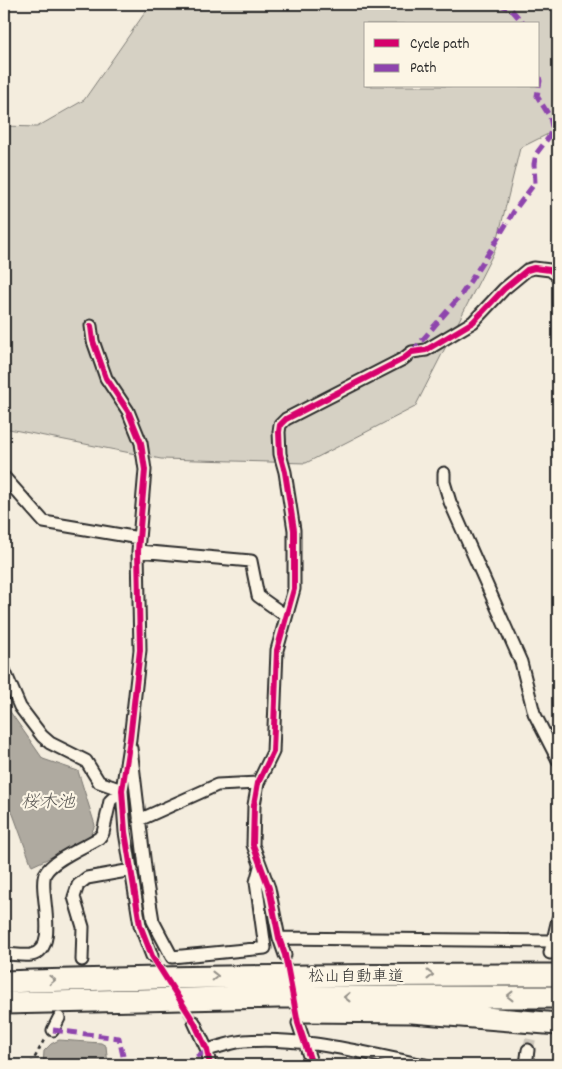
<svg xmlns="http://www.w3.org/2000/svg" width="562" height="1069" viewBox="0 0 562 1069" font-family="Dekko,'Klee One',sans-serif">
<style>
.green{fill:#d6d1c4;stroke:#807e78;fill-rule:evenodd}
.water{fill:#afaaa0;stroke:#7a7771}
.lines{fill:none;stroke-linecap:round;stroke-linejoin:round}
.street-tunnel{stroke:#ccc6ba;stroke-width:11;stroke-dasharray:11 5.5;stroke-linecap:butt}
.street-casing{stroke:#2b2b2b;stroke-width:15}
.highway-casing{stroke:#2b2b2b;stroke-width:25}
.path{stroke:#2b2b2b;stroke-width:2.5;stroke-dasharray:4 4;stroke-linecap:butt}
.street{stroke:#fcf5e5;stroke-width:11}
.highway{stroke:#fcf5e5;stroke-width:21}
.quiet{stroke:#8e44ad;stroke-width:5;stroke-dasharray:10 5;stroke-linecap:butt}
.cycleway-casing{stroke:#fcf5e5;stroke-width:9}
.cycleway{stroke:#d6006c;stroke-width:6}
.oneway{stroke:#949088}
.labels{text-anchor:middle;stroke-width:4.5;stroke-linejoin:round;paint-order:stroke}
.street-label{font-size:16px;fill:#2b2b2b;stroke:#fcf5e5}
.water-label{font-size:18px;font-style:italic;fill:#595754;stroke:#fcf5e5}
</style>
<rect width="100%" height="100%" fill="#f4edde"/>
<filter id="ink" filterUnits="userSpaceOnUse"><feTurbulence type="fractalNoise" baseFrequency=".02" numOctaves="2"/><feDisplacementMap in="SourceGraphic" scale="10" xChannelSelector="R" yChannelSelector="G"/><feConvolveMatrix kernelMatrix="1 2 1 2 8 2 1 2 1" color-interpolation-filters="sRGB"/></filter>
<g filter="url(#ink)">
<path class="green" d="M151,4H558V129L520,148L495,250L415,407L306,463L161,459L4,428V126L37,127L84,100ZM366,24H538V86H366Z"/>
<path class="water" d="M4,703L43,759L78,771L95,825L90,836L84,842L32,866L13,814L4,803Z
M59,1040L101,1043L106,1046L108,1065H43L44,1051L51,1044Z"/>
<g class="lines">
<path class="street-tunnel" d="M152,956L194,1022
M528,1050L541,994"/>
<defs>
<path id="street" d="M91,326L93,341L106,378L128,411L141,443L145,470L138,551L140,650L130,739L122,790L125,832L140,925L152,956
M444,473V482L450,502L521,662L534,713L558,760
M4,477L44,522L139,538
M138,551L251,561L258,596L286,616
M4,670L20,707L42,736L50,743L86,761L99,782L122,790
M131,748L147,884L153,921L172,957L265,948L256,882L260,867
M139,820L217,785L258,783
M279,938L552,941
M550,953L558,919
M4,954C12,954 23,956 31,955C61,949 38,891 45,874C52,860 86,846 99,838L103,833L110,801L122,790
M285,955L279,938L269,888L253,845L254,805L258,783L273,752L277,650L294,589V530L285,472L280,454L279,432L280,425L286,419L403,359L412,352L426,350L473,322L504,289L527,270L534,268L550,270L558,276
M82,960L83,927L74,897L78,885L87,878L132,870
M194,1022L207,1050L210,1065
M298,1023L312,1065
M53,1030L59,1018
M207,1050C219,1047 232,1042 244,1041C302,1036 368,1054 425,1065
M526,1065L528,1050"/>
<path id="highway" d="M4,982C189,976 373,975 558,975
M4,1003L278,997H558
M304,1011L412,1012L558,1024"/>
</defs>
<use href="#street" class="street-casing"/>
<use href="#highway" class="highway-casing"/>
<path class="path" d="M31,1065L45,1038"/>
<use href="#street" class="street"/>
<use href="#highway" class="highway"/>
<path class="quiet" d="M498,4L511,9L524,24
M412,352L461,295L492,248L514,211L535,183L534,164L536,154L549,137L552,127L550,117L537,96L540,81L538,72
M53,1030L119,1038L125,1065
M184,1065L207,1050"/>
<defs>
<path id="cycleway" d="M91,326L93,341L106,378L128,411L141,443L145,470L138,551L140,650L130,739L122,790L125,832L140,925L152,956L194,1022L207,1050L210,1065
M312,1065L298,1023L285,955L279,938L269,888L253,845L254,805L258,783L273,752L277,650L294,589V530L285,472L280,454L279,432L280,425L286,419L403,359L412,352L426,350L473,322L504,289L527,270L534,268L550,270L558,276"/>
</defs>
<use href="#cycleway" class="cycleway-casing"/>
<use href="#cycleway" class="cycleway"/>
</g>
<defs><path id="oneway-chevron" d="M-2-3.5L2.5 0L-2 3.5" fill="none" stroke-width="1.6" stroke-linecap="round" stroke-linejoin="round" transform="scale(1.25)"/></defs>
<g class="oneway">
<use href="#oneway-chevron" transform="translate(430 975)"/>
<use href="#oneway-chevron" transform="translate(215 976) rotate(-1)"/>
<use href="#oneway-chevron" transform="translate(52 980) rotate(-2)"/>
<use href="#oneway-chevron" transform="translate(510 996) rotate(-180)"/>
<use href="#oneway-chevron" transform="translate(347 997) rotate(180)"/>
</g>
</g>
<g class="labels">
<g class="street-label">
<text x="356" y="981">松山自動車道</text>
</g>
<g class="water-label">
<text x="48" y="807">桜木池</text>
</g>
</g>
<rect width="562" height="1069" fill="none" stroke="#fcf5e5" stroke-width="20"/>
<rect x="10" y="10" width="542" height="1049" fill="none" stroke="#2b2b2b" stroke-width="2" filter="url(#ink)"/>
<rect x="364" y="22" width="175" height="65" fill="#fcf5e5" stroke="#a8a49b"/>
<rect x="374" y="39" width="25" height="8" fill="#d6006c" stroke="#a8a49b"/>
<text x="410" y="48" font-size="15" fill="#2b2b2b">Cycle path</text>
<rect x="374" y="64" width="25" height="8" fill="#8e44ad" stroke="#a8a49b"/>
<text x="410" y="72" font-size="15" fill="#2b2b2b">Path</text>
</svg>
